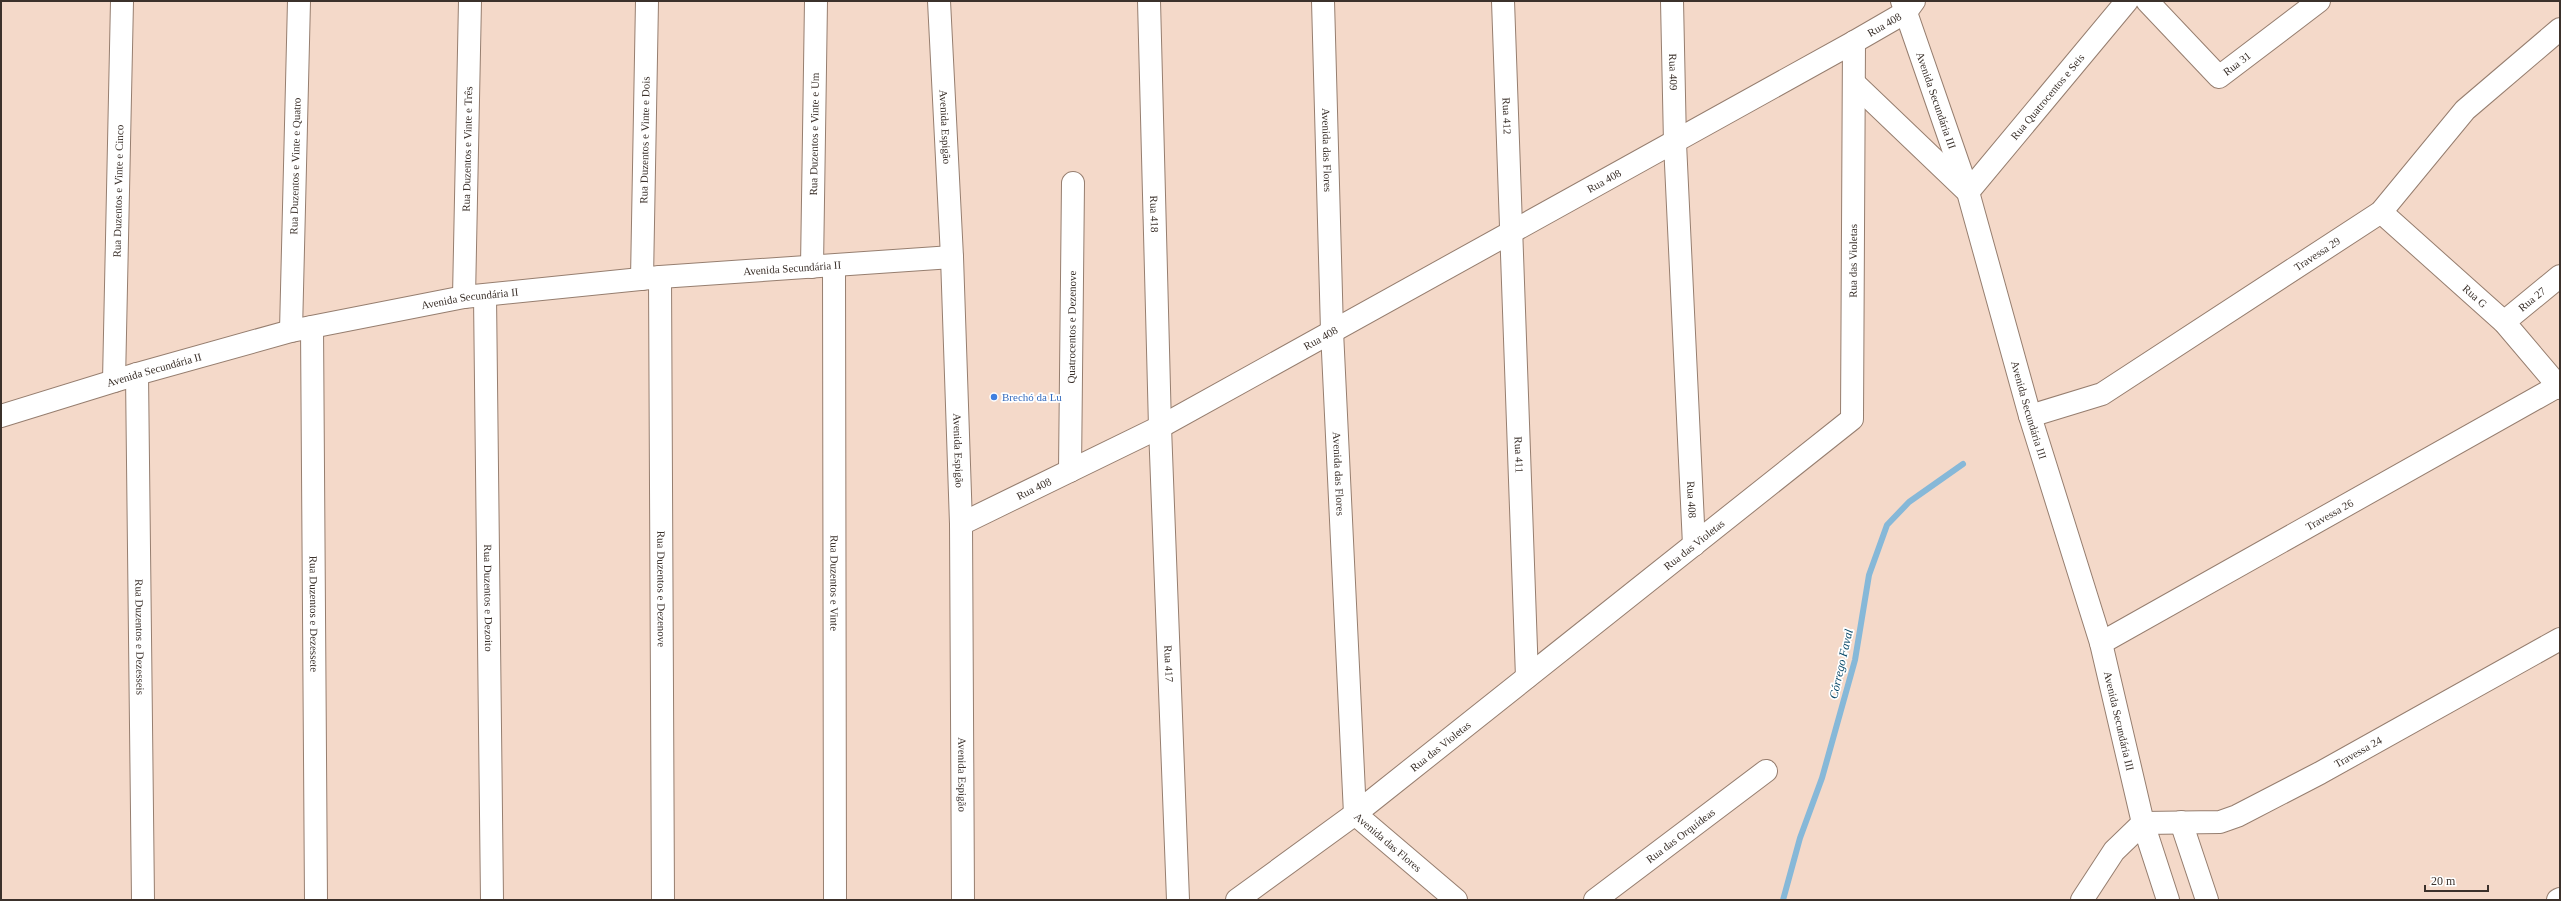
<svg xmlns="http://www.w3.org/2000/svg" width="2561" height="901" viewBox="0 0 2561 901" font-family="Georgia,serif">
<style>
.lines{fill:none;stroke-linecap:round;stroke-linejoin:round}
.stream{stroke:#86b8d8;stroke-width:6}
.street-casing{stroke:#967e6f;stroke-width:24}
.secondary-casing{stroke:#967e6f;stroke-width:24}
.street{stroke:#fff;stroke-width:22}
.secondary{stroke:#fff;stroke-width:22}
.shop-dot{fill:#3f7fe0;stroke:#fff;stroke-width:1.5}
.labels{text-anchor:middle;stroke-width:3.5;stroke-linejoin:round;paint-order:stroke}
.street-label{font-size:11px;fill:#3b312b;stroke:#fff}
.shop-label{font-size:11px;fill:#366cbe;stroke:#fff;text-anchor:start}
.water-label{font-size:12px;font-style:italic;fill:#054666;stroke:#fff}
</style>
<rect width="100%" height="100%" fill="#f4d9c9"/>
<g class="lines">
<path class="stream" d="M1783,900L1800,838L1822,778L1855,660L1869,575L1887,525L1909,502L1963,464"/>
<defs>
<g id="street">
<path id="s1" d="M1149,1L1160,427L1178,900"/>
<path id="s2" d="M1323,1L1332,331L1355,814L1456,900"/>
<path id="s3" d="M1503,1L1527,677"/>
<path id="s4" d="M1672,1L1675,143L1694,545"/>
<path id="s5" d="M2147,1L2219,77L2319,1"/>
<path id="s6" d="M1854,83L1968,192L2030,416L2101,643L2143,823L2168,900"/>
<path id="s7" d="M2381,212L2504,322L2560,388"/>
<path id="s8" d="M834,266L835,900"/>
<path id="s9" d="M812,267L816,1"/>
<path id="s10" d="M660,277L663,900"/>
<path id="s11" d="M642,279L647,1"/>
<path id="s12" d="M485,296L492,900"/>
<path id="s13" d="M464,297L470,1"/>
<path id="s14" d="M2504,322L2560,276"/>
<path id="s15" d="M312,327L316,900"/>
<path id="s16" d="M291,331L299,1"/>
<path id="s17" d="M137,374L143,900"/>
<path id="s18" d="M114,381L122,1"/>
<path id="s19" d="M1,416L137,374L291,331L464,297L660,277L952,257"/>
<path id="s20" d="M2030,416L2102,394L2381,212L2465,110L2560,29"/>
<path id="s21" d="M1070,471L1073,183"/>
<path id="s22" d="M961,524L1160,427L1854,42L1906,12L1914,1"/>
<path id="s23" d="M2101,643L2558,386"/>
<path d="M2181,822L2207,900"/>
<path id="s24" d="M2143,823L2220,822L2237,816L2320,773L2560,639"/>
<path id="s25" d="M1237,900L1355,814L1852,419L1854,42"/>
<path id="s26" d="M1595,900L1766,771"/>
<path d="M2082,900L2114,851L2143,823"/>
<path d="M2558,900L2560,899"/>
</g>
<g id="secondary">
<path id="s27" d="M939,1L952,257L961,524L963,900"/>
<path id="s28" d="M1902,1L1968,192"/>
<path id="s29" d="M1968,192L2127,1"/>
</g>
</defs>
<use href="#street" class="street-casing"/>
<use href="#secondary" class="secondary-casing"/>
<use href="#street" class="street"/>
<use href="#secondary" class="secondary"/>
</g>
<circle class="shop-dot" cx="994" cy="397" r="4"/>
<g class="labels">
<g class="street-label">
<text dy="4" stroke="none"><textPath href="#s22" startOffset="1050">Rua 408</textPath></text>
<text dy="4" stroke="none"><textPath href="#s5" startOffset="127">Rua 31</textPath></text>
<text dy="4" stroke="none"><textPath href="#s4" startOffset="71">Rua 409</textPath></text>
<text dy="4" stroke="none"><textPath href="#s29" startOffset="124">Rua Quatrocentos e Seis</textPath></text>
<text dy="4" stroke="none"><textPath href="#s28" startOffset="105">Avenida Secundária III</textPath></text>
<text dy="4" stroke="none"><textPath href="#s3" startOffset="115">Rua 412</textPath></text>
<text dy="4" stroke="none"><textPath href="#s27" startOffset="126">Avenida Espigão</textPath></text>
<text dy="4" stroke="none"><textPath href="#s9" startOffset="133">Rua Duzentos e Vinte e Um</textPath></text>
<text dy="4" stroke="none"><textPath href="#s11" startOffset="139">Rua Duzentos e Vinte e Dois</textPath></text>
<text dy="4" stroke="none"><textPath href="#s13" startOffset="148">Rua Duzentos e Vinte e Três</textPath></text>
<text dy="4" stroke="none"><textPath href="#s2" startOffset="149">Avenida das Flores</textPath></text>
<text dy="4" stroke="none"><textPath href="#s16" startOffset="165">Rua Duzentos e Vinte e Quatro</textPath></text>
<text dy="4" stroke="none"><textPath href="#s22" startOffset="729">Rua 408</textPath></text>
<text dy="4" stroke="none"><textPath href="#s18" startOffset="190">Rua Duzentos e Vinte e Cinco</textPath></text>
<text dy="4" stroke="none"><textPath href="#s1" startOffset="213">Rua 418</textPath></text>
<text dy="4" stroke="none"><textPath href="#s20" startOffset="332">Travessa 29</textPath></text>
<text dy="4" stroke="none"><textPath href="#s25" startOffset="939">Rua das Violetas</textPath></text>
<text dy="4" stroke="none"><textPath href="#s19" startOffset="808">Avenida Secundária II</textPath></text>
<text dy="4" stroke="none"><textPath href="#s7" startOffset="126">Rua G</textPath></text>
<text dy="4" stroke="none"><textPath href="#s19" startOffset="484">Avenida Secundária II</textPath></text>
<text dy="4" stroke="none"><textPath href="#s14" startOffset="36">Rua 27</textPath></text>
<text dy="4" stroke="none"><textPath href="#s21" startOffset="144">Quatrocentos e Dezenove</textPath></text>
<text dy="4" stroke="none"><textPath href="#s22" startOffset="405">Rua 408</textPath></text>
<text dy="4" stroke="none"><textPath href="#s19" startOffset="160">Avenida Secundária II</textPath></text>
<text dy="4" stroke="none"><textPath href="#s6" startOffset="384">Avenida Secundária III</textPath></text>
<text dy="4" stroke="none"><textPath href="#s27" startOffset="450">Avenida Espigão</textPath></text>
<text dy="4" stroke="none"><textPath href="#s3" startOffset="454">Rua 411</textPath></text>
<text dy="4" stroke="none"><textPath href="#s2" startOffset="473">Avenida das Flores</textPath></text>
<text dy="4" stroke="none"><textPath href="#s22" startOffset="81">Rua 408</textPath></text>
<text dy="4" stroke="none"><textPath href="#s4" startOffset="499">Rua 408</textPath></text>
<text dy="4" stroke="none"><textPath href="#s23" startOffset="262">Travessa 26</textPath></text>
<text dy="4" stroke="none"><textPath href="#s25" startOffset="579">Rua das Violetas</textPath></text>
<text dy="4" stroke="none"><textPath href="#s8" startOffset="317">Rua Duzentos e Vinte</textPath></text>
<text dy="4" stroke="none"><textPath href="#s10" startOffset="312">Rua Duzentos e Dezenove</textPath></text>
<text dy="4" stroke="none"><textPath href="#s12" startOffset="302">Rua Duzentos e Dezoito</textPath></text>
<text dy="4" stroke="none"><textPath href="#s15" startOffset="287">Rua Duzentos e Dezessete</textPath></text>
<text dy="4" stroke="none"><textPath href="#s17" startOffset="263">Rua Duzentos e Dezesseis</textPath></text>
<text dy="4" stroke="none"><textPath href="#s1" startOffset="663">Rua 417</textPath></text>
<text dy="4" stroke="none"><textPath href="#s6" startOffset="708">Avenida Secundária III</textPath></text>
<text dy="4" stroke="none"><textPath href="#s25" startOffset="255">Rua das Violetas</textPath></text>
<text dy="4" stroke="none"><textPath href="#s24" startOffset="232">Travessa 24</textPath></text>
<text dy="4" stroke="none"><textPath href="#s27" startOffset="774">Avenida Espigão</textPath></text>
<text dy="4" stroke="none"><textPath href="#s26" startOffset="107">Rua das Orquídeas</textPath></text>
<text dy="4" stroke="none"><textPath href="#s2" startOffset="857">Avenida das Flores</textPath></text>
</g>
<g class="shop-label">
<text x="1002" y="401">Brechó da Lu</text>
</g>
<g class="water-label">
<text transform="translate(1841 664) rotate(-77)" y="4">Córrego Faval</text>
</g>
</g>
<rect width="2561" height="901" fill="none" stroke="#3b312b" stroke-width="4"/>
<path d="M2425 885v6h63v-6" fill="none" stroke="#3b312b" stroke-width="2"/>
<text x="2431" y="885" font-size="12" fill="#3b312b" stroke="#ffffff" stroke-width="3" paint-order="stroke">20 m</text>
</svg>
